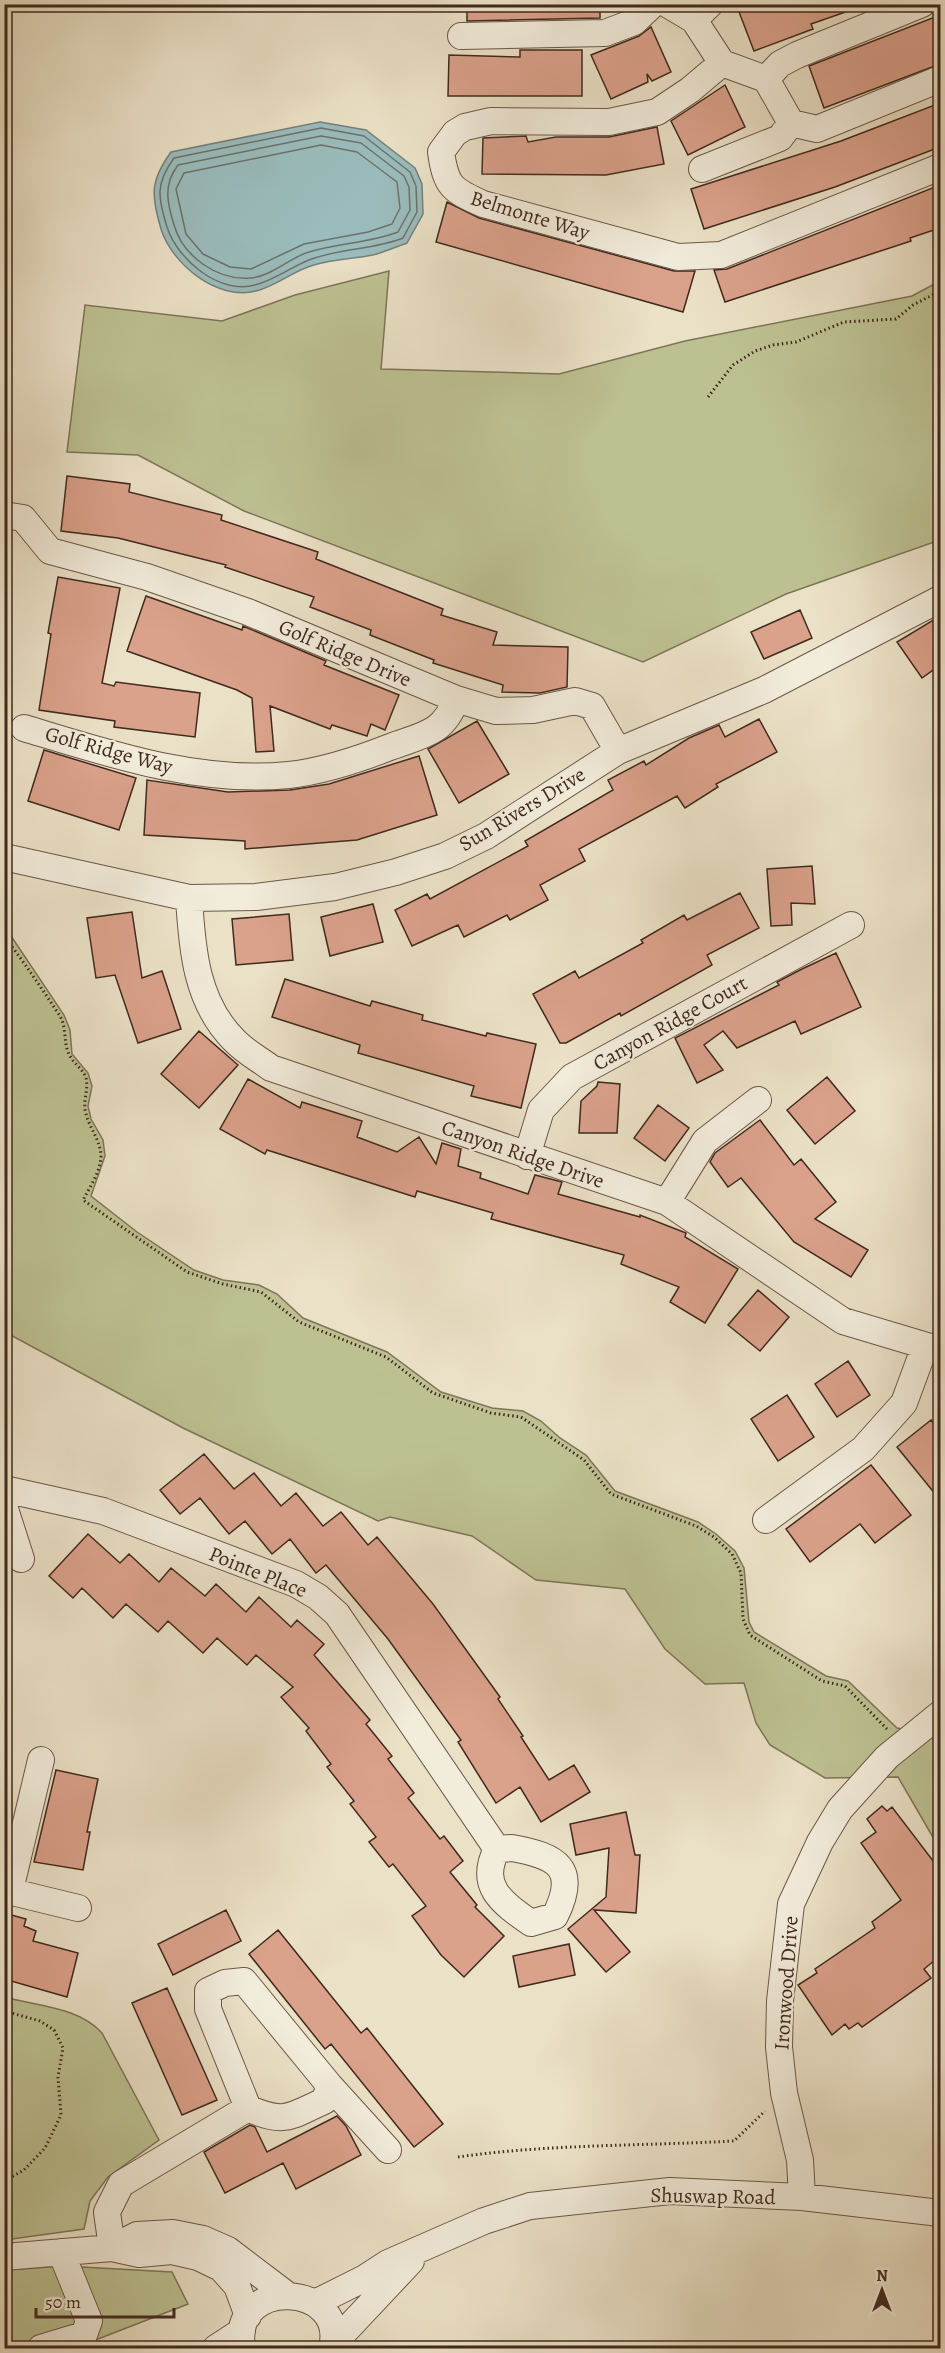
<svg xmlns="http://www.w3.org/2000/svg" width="945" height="2353" viewBox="0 0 945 2353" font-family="Alegreya,serif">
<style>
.green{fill:#bdc192;stroke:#7e7558;stroke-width:1.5}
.water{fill:#9abcbc;stroke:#76817c;stroke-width:1.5}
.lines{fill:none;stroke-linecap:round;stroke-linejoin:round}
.shore{stroke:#6d726c;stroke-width:1.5}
.building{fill:#daa18b;stroke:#40291d;stroke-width:1.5}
.minor-casing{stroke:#6b5748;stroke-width:28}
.path{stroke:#40291d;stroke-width:3;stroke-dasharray:1.5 3;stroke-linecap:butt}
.minor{stroke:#f2ecdb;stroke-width:26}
.labels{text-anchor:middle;stroke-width:4.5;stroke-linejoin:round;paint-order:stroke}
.street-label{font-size:21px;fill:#40291d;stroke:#f2ecdb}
</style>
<rect width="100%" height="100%" fill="#ebe1c7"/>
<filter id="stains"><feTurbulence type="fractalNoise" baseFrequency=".00333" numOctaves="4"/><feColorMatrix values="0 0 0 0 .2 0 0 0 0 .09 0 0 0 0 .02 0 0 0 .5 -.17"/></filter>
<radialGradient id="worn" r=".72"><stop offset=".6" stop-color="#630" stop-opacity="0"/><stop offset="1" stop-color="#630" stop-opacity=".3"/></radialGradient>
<path class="green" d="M389,271L381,369L559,374L685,341L912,296L940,281V540L786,594L643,662L244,511L138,455L67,452L85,305L222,321L295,295Z
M5,927L64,1015L70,1030L72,1054L88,1073L92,1086L88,1106L91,1119L103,1140L105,1156L91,1196L137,1232L194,1270L223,1280L259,1285L277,1294L303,1318L387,1352L441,1392L492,1408L523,1411L541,1421L560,1438L586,1455L615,1491L698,1522L716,1534L735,1551L744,1568L749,1622L754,1632L826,1676L848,1681L897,1728L940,1736V1846L934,1839L898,1777L825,1778L770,1745L756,1723L744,1683L705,1684L665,1649L625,1589L536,1580L472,1536L390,1517L378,1521L183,1428L5,1332Z
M5,1997C37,2006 79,2007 102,2033L159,2140L108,2177L90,2201L84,2229L5,2240Z
M63,2266L172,2272L188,2304L75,2348H5V2270Z"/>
<path class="water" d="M320,122L366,130L415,168L422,184L423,214L407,243C396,247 384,252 373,255C353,259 333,259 314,265C294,270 277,286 256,291C217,301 172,264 161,229C151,195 150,181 171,152Z"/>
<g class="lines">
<path class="shore" d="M321,128L364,136L410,172L416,186L417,212L403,238C373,250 340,248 309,260C291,267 275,280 255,285C219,295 177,259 167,227C158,198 155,184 174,158Z
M321,136L361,143L404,176L409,187L410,210L398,232C369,243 339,243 309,252C289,258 272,276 251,278C217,281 183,256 174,225C167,202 163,185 178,165Z
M321,145L357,152L397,182L400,208L392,224L368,232L304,244L251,269L230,267L203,254L186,234L176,189L184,173Z"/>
</g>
<path class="building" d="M467,4H600V18L467,21Z
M736,4H860V7L811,24L813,29L754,51Z
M940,15V64L824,108L809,66Z
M651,27L671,72L652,81L647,74L648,82L611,99L591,55L639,36Z
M520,50H582V96H448L449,55L520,57Z
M725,85L745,127L688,155L671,121Z
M940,103V147L835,187L704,229L691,189L841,141Z
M657,127L664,164L606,175L482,174L483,138L526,136L528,142L556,137H609Z
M940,185V228L910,238L911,241L725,302L714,270L727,269Z
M447,202L479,218L674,271H695L683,312L436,242Z
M67,476L130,484L129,492L222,515L221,520L318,552L316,559L443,609L441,615L497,632L493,645L568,647L567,687L540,693L502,692L503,685L433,663L434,660L370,635L371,630L310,607L314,597L225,567L226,565L118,538L61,531Z
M58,577L120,588L102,683L114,686L116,682L200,693L195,737L114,727L115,721L39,710L51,634L48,633Z
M146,596L242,630L243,626L326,661L324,665L399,695L385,730L371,724L367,736L332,725L330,729L270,706L274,751L256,752L252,698L237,690L127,651Z
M800,610L812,638L764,659L751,632Z
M940,616V665L922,678L897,642Z
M759,719L777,752L716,784L718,787L685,808L677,796L579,849L585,861L540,885L548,900L510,920L507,915L464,937L458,925L412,946L395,910L427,894L430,899L528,846L525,841L613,790L608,780L644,761L646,765L689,738L719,725L725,737Z
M477,721L509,774L459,803L428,749Z
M44,750L136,778L119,830L28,801Z
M419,756L437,815L357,840L245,849V841L144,835L147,780L228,792L290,790L329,784Z
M812,866L815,904L791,903L792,925L771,926L767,869Z
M740,893L759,928L707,955L712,965L621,1016L620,1013L566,1043H560L533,994L575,971L579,978L643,943L641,940L684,915L687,920Z
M373,904L383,942L330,956L321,917Z
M132,912L142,978L162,971L181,1029L138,1043L115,975L96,978L87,918Z
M289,914L293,960L236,965L232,919Z
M836,953L861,1007L801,1034L795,1021L737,1048L723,1031L704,1045L723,1070L697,1083L675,1038L779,985L777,982L802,969Z
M285,979L370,1006L372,1001L423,1015L422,1020L486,1036L487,1033L536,1044L521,1108L471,1096L474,1086L358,1053L360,1045L272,1017Z
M199,1031L238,1065L199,1108L161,1074Z
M827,1077L855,1111L815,1144L787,1110Z
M248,1079L300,1108L302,1102L362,1121L357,1137L397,1152L419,1137L436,1164L442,1143L461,1149L458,1166L481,1173L480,1178L528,1194L535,1175L562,1182L558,1194L640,1217V1215L686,1233L685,1237L738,1269L705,1323L670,1302L679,1287L621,1264L624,1255L491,1219L493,1213L417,1191L415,1197L267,1150L265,1154L220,1129Z
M598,1082L620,1084L617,1133H579L581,1101L597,1086Z
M658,1105L689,1128L665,1161L634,1138Z
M760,1120L794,1165L801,1159L836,1202L815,1219L868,1250L851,1277L794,1242L741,1178L728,1187L710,1162L715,1153Z
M758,1290L789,1317L760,1351L728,1325Z
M848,1361L870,1395L837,1417L815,1384Z
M787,1395L814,1437L778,1461L751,1419Z
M931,1420L940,1431V1500L897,1447Z
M204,1454L234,1489L254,1473L281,1506L296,1493L323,1526L341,1512L368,1545L377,1537L433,1604L500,1697L498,1699L523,1736L521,1737L549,1780L574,1765L590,1792L541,1822L520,1787L496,1803L458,1742L461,1740L388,1639L326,1565L316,1573L290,1539L272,1554L245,1521L229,1534L200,1498L180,1514L160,1490Z
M871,1465L911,1515L875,1543L860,1524L810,1562L786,1529Z
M88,1534L120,1563L129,1554L159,1582L171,1568L205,1596L216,1584L246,1612L259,1597L291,1627L297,1620L324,1644L314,1655L370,1720L366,1724L392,1756L388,1759L414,1793L408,1798L440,1839L444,1836L463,1861L450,1872L477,1905L475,1907L504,1936L464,1977L441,1955L412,1916L426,1906L393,1864L389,1867L369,1842L376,1837L350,1804L354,1801L327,1767L331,1764L306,1731L309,1728L281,1697L293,1687L256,1655L247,1665L217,1638L203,1653L168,1621L158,1632L126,1604L113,1618L82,1588L73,1598L49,1576Z
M56,1770L98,1779L87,1832H90L83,1870L34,1862Z
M882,1806L887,1811L892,1807L940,1870V1956L924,1969L931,1978L862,2027L858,2023L849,2029L845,2024L832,2035L798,1985L817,1973L815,1969L875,1928L872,1922L901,1900L861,1843L876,1832L867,1819Z
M626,1812L635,1855H640L636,1913L594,1910L630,1952L606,1972L568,1929L606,1897L609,1848L576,1855L570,1824Z
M226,1910L241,1941L173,1975L158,1944Z
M4,1913L26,1919L24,1926L36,1931L33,1941L78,1953L67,1997L4,1979Z
M278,1930L361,2033L367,2028L443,2124L414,2147L331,2044L325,2049L249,1954Z
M569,1944L575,1975L519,1987L513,1956Z
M167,1988L217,2100L182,2115L132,2003Z
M337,2116L346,2126L361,2155L296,2189L283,2163L225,2193L204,2152L250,2125L255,2127L267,2152Z"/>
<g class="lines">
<defs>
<path id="minor" d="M667,4L694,20L722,63L766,79L791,123
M694,20L710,4
M461,36L605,33L634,22L653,4
M722,63L690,90L657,112L609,122L491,121L465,127L455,133L441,152C446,187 452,190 483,204L678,257L721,255L940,167
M766,79L780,64L797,55L922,4
M791,123L817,129L940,79
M702,169L780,138L791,123
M4,515L23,518L50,551L147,577L248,612L456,699L496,711L533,710L575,701L592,706L618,751
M24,728C110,754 198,784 289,775C324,771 357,760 390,747C422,735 444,734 456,699
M4,857L189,898L256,897L335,887L396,872L445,856L486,836L618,751L764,690L940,599
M189,898C192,949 196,1002 234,1040C244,1051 259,1059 271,1068L667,1202L843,1321L940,1350
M527,1156L541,1110L572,1077L851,925
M667,1202L705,1141L758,1100
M4,1489L103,1511L296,1584L318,1597L337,1614L497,1849
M4,1506L21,1559
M766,1520L863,1449L904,1403L925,1346
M512,1848C557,1856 579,1868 555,1916L531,1923C501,1902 478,1886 497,1849Z
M4,1890L78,1908
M10,1890L41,1760
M244,1981L330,2086L324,2101C291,2116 284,2125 248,2108L208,2009V1991L225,1983Z
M330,2086L388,2150
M802,2197L800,2160L784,2093L779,2047L780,2001L791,1904L820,1842L840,1809L887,1757L940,1714
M112,2248L107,2212L121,2184L248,2108
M112,2248L137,2235L173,2233L203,2239L228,2250L286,2294
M4,2257L112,2248L139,2254L172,2251L198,2257L221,2268L237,2286L248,2316
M315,2303L365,2278L388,2263L484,2221L530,2206L670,2191L802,2197L940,2213
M334,2343L411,2261
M41,2348L84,2335L89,2321L61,2252
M216,2348L242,2331
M242,2348C230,2276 348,2282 332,2348"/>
</defs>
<use href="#minor" class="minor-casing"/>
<path class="path" d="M708,397L733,365L755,351L773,345L796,342L844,322L896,319L913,305L940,291
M4,936C24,962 42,989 60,1016C67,1028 63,1045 70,1056C74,1064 83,1069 86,1078C89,1091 82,1102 86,1114C90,1129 101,1141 101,1157C100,1172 90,1187 83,1200L187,1272L223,1284L261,1292L299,1322L386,1357L433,1393L491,1413L521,1417L584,1460L611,1494L696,1526L714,1537L732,1554L741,1573L743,1619L750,1635L822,1681L845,1686L887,1729
M4,2011L40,2021L54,2030L63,2048L58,2077L61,2115L45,2148L24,2170L4,2181
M458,2157C549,2144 642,2146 734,2141L765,2111"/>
<use href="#minor" class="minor"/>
</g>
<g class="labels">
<g class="street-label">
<text transform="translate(530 215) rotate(17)" y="7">Belmonte Way</text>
<text transform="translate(345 653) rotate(23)" y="7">Golf Ridge Drive</text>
<text transform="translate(109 750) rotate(15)" y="7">Golf Ridge Way</text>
<text transform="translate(522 809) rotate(-31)" y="7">Sun Rivers Drive</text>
<text transform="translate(670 1023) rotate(-29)" y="7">Canyon Ridge Court</text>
<text transform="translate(523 1154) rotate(19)" y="7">Canyon Ridge Drive</text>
<text transform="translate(258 1572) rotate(22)" y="7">Pointe Place</text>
<text transform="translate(786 1983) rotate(-86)" y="7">Ironwood Drive</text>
<text transform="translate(713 2196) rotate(1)" y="7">Shuswap Road</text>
</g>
</g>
<rect width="945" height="2353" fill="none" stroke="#ebe1c7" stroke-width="24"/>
<rect x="6" y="6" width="933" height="2341" fill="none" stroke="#40291d" stroke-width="3"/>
<rect x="12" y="12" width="921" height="2329" fill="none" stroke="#40291d" stroke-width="1.5"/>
<g transform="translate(882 2290)" stroke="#f2ecdb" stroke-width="4.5" paint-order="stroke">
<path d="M0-4.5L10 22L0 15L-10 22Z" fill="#40291d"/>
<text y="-9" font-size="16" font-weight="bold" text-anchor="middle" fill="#40291d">N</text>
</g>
<path d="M36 2308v9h138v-9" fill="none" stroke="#40291d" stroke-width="3"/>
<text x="45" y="2308" font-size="18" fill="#40291d" stroke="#f2ecdb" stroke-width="4.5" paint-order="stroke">50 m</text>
<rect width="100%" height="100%" filter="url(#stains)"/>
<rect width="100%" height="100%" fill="url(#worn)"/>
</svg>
